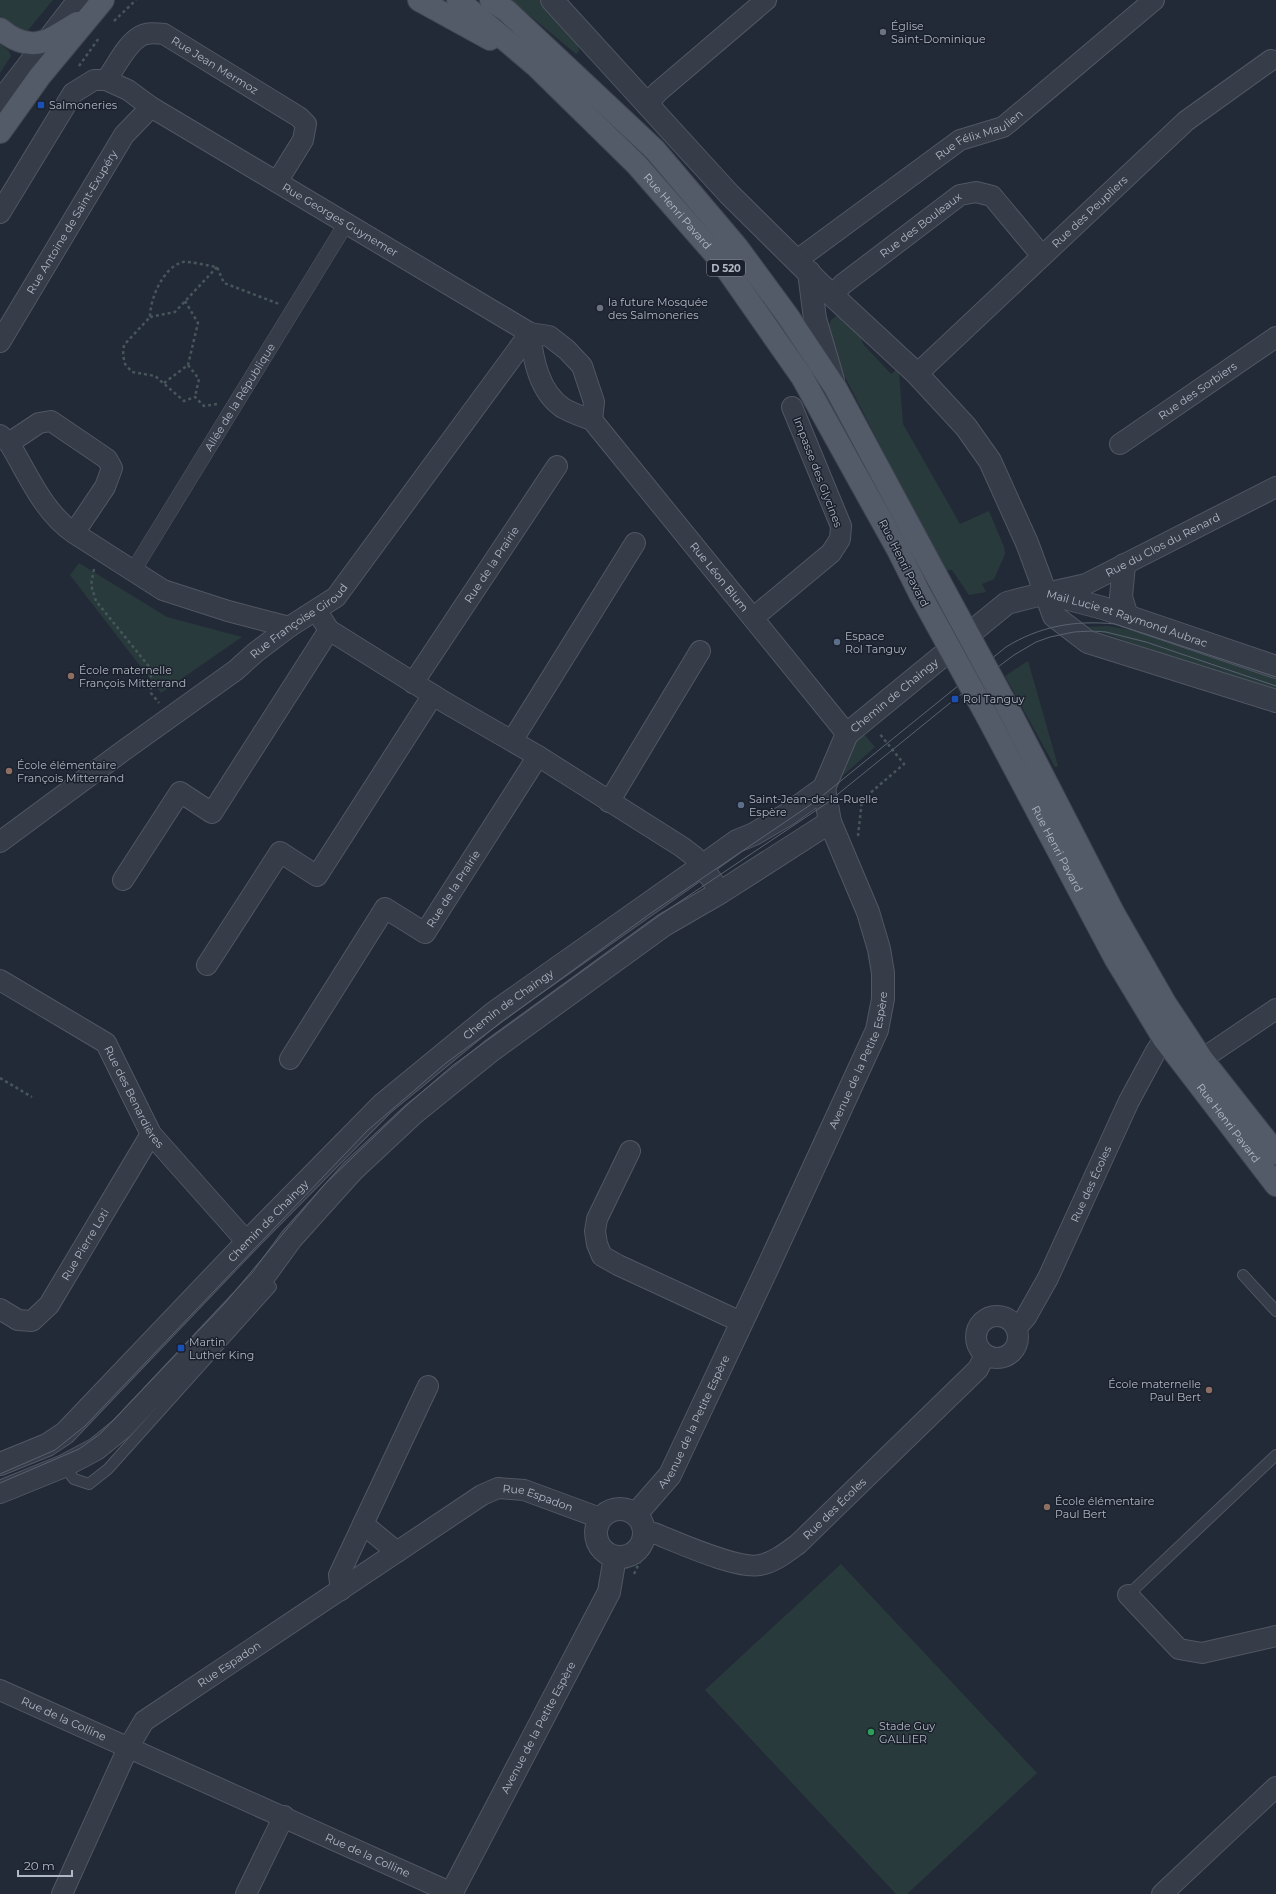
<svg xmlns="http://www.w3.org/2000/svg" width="1276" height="1894" viewBox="0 0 1276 1894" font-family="Montserrat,sans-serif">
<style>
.green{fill:#293a3c}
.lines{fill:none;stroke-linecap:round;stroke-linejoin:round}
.service-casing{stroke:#515763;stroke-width:12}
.pedestrian-casing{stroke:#515763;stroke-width:16}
.minor-casing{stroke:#515763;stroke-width:22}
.tertiary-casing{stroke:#515763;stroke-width:24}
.primary-casing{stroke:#3f4551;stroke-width:24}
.path{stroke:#46565a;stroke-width:2.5;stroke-dasharray:3 3;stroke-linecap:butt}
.service{stroke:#363c48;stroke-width:10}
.pedestrian{stroke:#363c48;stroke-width:15}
.minor{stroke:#363c48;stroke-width:20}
.tertiary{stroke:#363c48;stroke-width:22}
.primary{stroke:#545b68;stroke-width:22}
.tram{stroke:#5a6271;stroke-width:1}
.primary-bridge-casing{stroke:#3f4551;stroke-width:24;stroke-linecap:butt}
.primary-bridge{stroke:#545b68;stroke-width:22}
.worship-dot{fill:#6b7280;stroke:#1b212c;stroke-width:1.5}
.transit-dot{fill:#1a4fb4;stroke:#1b212c;stroke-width:1.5}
.service-dot{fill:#5c6f8a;stroke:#1b212c;stroke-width:1.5}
.education-dot{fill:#8d6e63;stroke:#1b212c;stroke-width:1.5}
.leisure-dot{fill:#2e9e5b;stroke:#1b212c;stroke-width:1.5}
.labels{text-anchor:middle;stroke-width:3;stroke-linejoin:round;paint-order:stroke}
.shield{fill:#1b212c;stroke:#848a96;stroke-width:1}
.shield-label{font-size:10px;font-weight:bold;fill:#b1b7c4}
.poi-label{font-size:11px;fill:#b1b7c4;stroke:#1b212c;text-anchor:start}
.street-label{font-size:11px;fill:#b1b7c4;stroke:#1b212c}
</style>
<rect width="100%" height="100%" fill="#232a37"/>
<path class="green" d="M0,0H53L24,35L13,29L0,16Z
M511,0H543L576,37L579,51L576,54Z
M0,44L9,51L11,56L0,73Z
M838,315L859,332L863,344L891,374L896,370L899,371L903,424L960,524L989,511L1004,547L1005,554L994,579L982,584L986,592L969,595L952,570H944L844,375L828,328L831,320Z
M79,563L167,617L242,637L161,693L70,575Z
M1108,626L1131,630L1135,626L1276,674V692L1085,627Z
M1028,661L1058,766L1055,767L1005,676Z
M863,733L875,747L840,778L854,743Z
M841,1564L1037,1773L907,1894H896L705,1690Z"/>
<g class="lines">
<defs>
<path id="service" d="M1243,1275L1276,1311
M64,1466L74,1479L89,1484L108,1469L271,1287L262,1279
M1128,1595L1276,1455"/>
<g id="pedestrian">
<path id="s1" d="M133,571L347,222"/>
</g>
<g id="minor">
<path id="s2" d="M106,80L128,90L151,107L530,333L549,336L567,350L582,366L594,402L592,420"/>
<path d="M647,105L658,92L766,0"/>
<path id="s3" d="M0,213L73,93L94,80H106C116,67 125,46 139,37C146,32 156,33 164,34L299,117L306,124L303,140L277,182"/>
<path id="s4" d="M797,260L960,140L1003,127L1008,123L1154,0"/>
<path id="s5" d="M832,295L843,284L960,195L976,192L992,196L1042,256"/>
<path id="s6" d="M530,333C533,359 539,392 563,408C572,413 583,417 592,420L847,734"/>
<path id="s7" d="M0,342L124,135L151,107"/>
<path id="s8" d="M917,374L1186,121L1271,60"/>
<path d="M0,435L9,443C28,474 43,512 74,533L163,590L228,611L289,627"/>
<path d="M9,443L39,423L51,421L107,459L112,468L105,487L74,533"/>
<path id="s9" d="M1120,444L1276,337"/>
<path id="s10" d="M1046,593L1086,584L1276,487"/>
<path d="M316,610L329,630L446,703L538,756L682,847L695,857L721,892"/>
<path d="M753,618L831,553L840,539L841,526L792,407"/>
<path id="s11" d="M413,683L557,466"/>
<path d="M512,741L635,543"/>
<path d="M609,802L700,651"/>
<path id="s12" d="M0,842L123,751L236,670L256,652L289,627L336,597L530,333"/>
<path d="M123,880L180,792L212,813L329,630"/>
<path d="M207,965L280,852L317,876L433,695"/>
<path id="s13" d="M0,980L106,1043L151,1134L247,1242"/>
<path id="s14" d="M290,1059L385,908L425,933L538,756"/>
<path d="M1202,1059L1276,1009"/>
<path d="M630,1151L597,1219L595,1231L597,1244L602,1256L618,1265L741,1322"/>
<path id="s15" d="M0,1309L18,1320L32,1321L49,1305L151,1134"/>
<circle cx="997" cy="1337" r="21"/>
<path id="s16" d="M1016,1328L1026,1317L1048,1278L1129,1101L1156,1051L1164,1039"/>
<path d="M363,1524L397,1552"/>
<path id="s17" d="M644,1537L654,1533C677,1542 738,1570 760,1565C775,1562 787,1552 798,1544L978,1369L985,1355"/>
<path d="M341,1590L339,1575L428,1386"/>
<path d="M1128,1595L1179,1649L1202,1653L1276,1636"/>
<path id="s18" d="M0,1690L452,1893"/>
<path id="s19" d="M62,1894L128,1748L144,1721L482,1495L498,1488L524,1490L600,1518"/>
<path d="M246,1894L284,1816"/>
<path d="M1162,1894L1276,1787"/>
</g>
<g id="tertiary">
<path d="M552,0L729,194L820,284L917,374L966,427L990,461L1027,543L1054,616L1088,642L1276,701"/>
<path d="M0,102L79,0"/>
<path d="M809,272L815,319L833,380"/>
<path d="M1124,565L1121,597L1127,616"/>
<path id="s20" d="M0,1464L47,1445L65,1433L247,1242L383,1104L495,1012L702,866L737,841L754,834L788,814L824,788L847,734L1007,603L1046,593L1103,608L1276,667"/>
<path d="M0,1492L64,1466L96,1449L122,1428L262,1279L291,1239L353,1170L413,1114L492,1050L664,925L721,892L830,822"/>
<circle cx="620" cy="1533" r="24"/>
<path id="s21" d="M636,1514L670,1475L766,1271L877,1030L883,999V973L879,949L868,912L830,822L824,788"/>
<path id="s22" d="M451,1894L609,1592L615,1557"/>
</g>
<g id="primary">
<path d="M419,0L490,39"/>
<path id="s23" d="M458,0L535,65L637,165L721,261L802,377L898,550L920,594"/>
<path d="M491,0L507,11L655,150L737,247L787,315L835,387L936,575"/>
<path d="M0,29C31,55 48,41 77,23"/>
<path d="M0,132L40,76L103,0"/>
<path d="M1008,708L1114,914L1165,1003L1202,1059L1276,1153"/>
<path id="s24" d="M988,718L1115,958L1164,1039L1276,1185"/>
</g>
</defs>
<use href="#service" class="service-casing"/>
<use href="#pedestrian" class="pedestrian-casing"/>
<use href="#minor" class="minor-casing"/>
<use href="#tertiary" class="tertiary-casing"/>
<use href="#primary" class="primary-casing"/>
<path class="path" d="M114,21L136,0
M79,66L99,38
M185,301L198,323L188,365
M150,317L175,312L217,267
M164,383L188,365L199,379L195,397
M217,404L204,406L195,397L184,401L155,376L132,372L125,364L123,355L124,345L150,317C150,299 163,267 183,262C190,261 209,266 217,267L224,283L279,304
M94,569L91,585L96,601L151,669V693L159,703
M858,836L862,800L904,764L879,733
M0,1078L32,1097
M634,1574L643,1555"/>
<use href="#service" class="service"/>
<use href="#pedestrian" class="pedestrian"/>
<use href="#minor" class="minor"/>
<use href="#tertiary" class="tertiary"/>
<use href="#primary" class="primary"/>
<path class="tram" d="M0,1474L55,1450L85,1426L367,1131L446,1063L651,913L816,801L1006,647C1040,626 1075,620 1115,624L1276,677
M0,1483L79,1449L100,1434L225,1303L324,1185L406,1106L452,1066L657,917L827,803L955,699L1014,655L1036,642L1050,637L1074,632L1092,631L1106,632L1146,642L1276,686"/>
<defs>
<path id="primary-bridge" d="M936,575L1008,708
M920,594L988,718"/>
</defs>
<use href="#primary-bridge" class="primary-bridge-casing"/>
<use href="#primary-bridge" class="primary-bridge"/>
</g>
<g class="worship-dot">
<circle cx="883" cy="32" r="4"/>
<circle cx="600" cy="308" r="4"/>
</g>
<g class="transit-dot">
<rect x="37" y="101" width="8" height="8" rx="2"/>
<rect x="951" y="695" width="8" height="8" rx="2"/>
<rect x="177" y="1344" width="8" height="8" rx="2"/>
</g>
<g class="service-dot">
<circle cx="837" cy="642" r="4"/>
<circle cx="741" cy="805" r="4"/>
</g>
<g class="education-dot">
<circle cx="71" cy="676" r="4"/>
<circle cx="9" cy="771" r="4"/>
<circle cx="1209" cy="1390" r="4"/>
<circle cx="1047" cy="1507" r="4"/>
</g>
<circle class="leisure-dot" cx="871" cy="1732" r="4"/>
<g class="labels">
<rect class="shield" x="707" y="260" width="38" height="16" rx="3"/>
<g class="shield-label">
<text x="726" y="272">D 520</text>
</g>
<g class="poi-label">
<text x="891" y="30">Église<tspan x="891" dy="13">Saint-Dominique</tspan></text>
<text x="49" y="109">Salmoneries</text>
<text x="608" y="306">la future Mosquée<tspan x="608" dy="13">des Salmoneries</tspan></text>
<text x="845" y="640">Espace<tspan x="845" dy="13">Rol Tanguy</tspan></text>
<text x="79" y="674">École maternelle<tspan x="79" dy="13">François Mitterrand</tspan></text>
<text x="963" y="703">Rol Tanguy</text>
<text x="17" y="769">École élémentaire<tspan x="17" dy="13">François Mitterrand</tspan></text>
<text x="749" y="803">Saint-Jean-de-la-Ruelle<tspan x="749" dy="13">Espère</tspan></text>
<text x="189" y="1346">Martin<tspan x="189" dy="13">Luther King</tspan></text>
<text x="1201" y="1388" text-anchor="end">École maternelle<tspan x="1201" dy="13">Paul Bert</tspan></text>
<text x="1055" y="1505">École élémentaire<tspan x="1055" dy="13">Paul Bert</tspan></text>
<text x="879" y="1730">Stade Guy<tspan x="879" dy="13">GALLIER</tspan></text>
</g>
<g class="street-label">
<text dy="4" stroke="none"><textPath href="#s3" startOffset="317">Rue Jean Mermoz</textPath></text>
<text dy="4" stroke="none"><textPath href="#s4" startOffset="222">Rue Félix Maulien</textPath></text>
<text dy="4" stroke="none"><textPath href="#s23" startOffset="305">Rue Henri Pavard</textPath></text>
<text dy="4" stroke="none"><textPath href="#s8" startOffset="237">Rue des Peupliers</textPath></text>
<text dy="4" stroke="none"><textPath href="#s2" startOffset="273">Rue Georges Guynemer</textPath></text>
<text dy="4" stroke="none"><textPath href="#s7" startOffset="140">Rue Antoine de Saint-Exupéry</textPath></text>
<text dy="4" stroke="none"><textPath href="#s5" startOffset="113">Rue des Bouleaux</textPath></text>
<text dy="4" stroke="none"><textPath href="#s9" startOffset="94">Rue des Sorbiers</textPath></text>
<text dy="4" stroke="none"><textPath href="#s1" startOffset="204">Allée de la République</textPath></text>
<text transform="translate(818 472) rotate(69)" y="4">Impasse des Glycines</text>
<text dy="4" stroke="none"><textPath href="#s10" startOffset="127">Rue du Clos du Renard</textPath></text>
<text transform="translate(904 563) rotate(63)" y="4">Rue Henri Pavard</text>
<text dy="4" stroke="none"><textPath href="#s11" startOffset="142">Rue de la Prairie</textPath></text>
<text dy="4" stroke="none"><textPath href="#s6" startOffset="318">Rue Léon Blum</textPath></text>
<text dy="4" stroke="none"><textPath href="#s12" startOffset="372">Rue Françoise Giroud</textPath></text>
<text dy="4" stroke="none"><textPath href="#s20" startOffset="1464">Mail Lucie et Raymond Aubrac</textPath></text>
<text dy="4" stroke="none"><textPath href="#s20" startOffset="1193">Chemin de Chaingy</textPath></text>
<text dy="4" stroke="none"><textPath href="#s24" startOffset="148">Rue Henri Pavard</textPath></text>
<text dy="4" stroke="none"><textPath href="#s14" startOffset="278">Rue de la Prairie</textPath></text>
<text dy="4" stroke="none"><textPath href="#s20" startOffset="690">Chemin de Chaingy</textPath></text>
<text dy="4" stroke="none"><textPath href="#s21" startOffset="508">Avenue de la Petite Espère</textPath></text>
<text dy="4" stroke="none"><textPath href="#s13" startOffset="184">Rue des Benardières</textPath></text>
<text dy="4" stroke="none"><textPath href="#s24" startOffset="472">Rue Henri Pavard</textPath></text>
<text dy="4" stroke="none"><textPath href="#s16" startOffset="163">Rue des Écoles</textPath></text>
<text dy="4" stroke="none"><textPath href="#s20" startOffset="366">Chemin de Chaingy</textPath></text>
<text dy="4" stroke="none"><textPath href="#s15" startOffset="129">Rue Pierre Loti</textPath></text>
<text dy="4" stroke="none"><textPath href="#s21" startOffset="110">Avenue de la Petite Espère</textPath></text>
<text dy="4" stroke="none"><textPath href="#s19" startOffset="657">Rue Espadon</textPath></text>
<text dy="4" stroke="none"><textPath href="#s17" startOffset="217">Rue des Écoles</textPath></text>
<text dy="4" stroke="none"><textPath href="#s19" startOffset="294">Rue Espadon</textPath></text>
<text dy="4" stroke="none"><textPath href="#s18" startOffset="70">Rue de la Colline</textPath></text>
<text dy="4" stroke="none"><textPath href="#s22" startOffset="188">Avenue de la Petite Espère</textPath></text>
<text dy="4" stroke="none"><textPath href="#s18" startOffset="403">Rue de la Colline</textPath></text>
</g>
</g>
<path d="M18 1870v6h54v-6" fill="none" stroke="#b1b7c4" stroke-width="2"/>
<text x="24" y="1870" font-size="12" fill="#b1b7c4" stroke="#1b212c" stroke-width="3" paint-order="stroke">20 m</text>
</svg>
